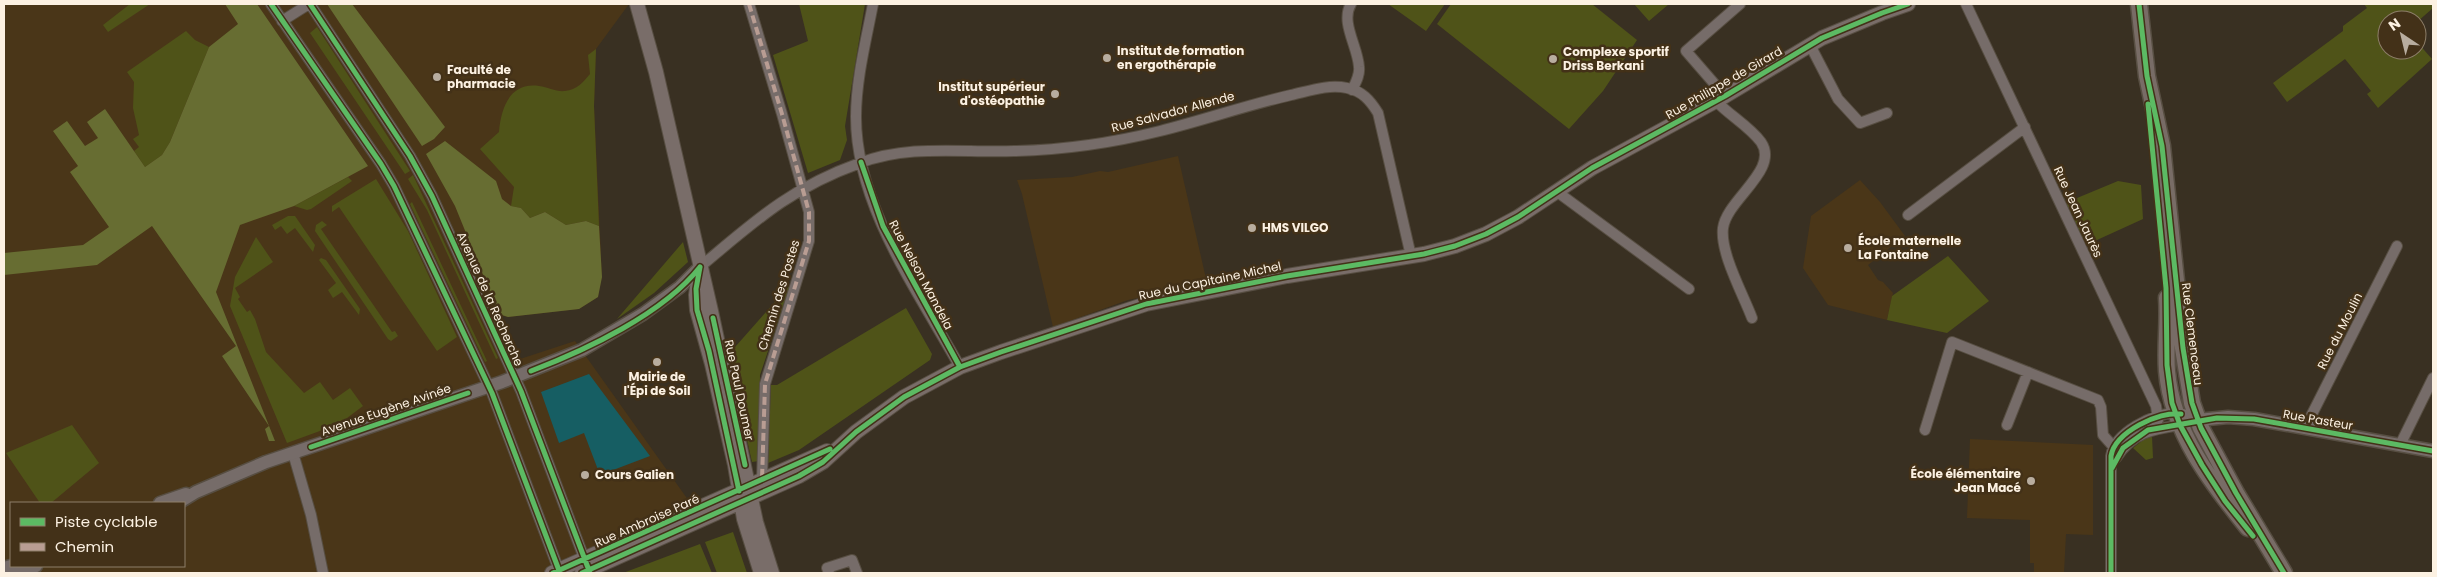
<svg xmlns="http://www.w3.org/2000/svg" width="2437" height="577" viewBox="0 0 2437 577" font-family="Poppins,sans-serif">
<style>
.built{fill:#4a3618;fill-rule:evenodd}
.green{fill:#4f5318}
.forest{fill:#676d32}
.water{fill:#165e63}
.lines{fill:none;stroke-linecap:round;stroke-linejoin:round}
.minor-casing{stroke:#574e42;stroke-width:12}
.tertiary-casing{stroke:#574e42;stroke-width:15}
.secondary-casing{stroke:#574e42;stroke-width:16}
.primary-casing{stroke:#574e42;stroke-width:19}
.minor{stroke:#766c69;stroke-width:10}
.tertiary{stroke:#766c69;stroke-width:12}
.secondary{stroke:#796d69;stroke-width:14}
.primary{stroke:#786c66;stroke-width:16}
.quiet{stroke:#b99d93;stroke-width:4;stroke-dasharray:8 4;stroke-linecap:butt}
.cycleway-casing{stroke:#433118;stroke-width:8}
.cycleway{stroke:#5cba63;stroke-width:5}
.poi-dot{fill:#b8ad9f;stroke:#433118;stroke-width:2}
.labels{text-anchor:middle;stroke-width:5;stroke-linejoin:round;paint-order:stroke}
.poi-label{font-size:12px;font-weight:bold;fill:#fcf1e2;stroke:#433118;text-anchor:start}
.street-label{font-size:12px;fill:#fcf1e2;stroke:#433118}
</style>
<rect width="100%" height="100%" fill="#393022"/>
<path class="built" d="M4,4H629L596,49L594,106L602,277L598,297L579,309L508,317L499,315L517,360L575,341L696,511L552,573H4ZM11,503H184V566H11Z
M1178,156L1207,283L1128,300L1053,327L1022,194L1017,180L1072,177L1100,171L1108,172Z
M1860,180L1880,202L1905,236L1868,265L1878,280L1883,282L1893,293L1887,320L1828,305L1803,268L1811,216Z
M1970,439L2093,445V535L2066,534L2064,573H2034V563H2030V520L1967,518Z"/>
<path class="green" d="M130,4H150L108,32L103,25Z
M799,4H865L845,126L847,140L840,160L808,173L773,55L808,41Z
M1388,4H1445L1426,31Z
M1451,4H1592L1637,40L1603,91L1569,129L1437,24Z
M1634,4H1669L1649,21Z
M2364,4H2433V8L2417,22V20H2387V50H2417V42L2432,59L2378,108L2367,94L2371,91L2345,59L2287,102L2273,83L2343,31V26L2367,8Z
M317,27L410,171L405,174L310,33Z
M186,31L195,40L209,47L170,142L162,155L145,167L134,151L139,147L133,139L139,135L133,108L134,82L127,72Z
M596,49L594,106L599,226L586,221L566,225L545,212L530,218L521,208L511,206L514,187L480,149L499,132C501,109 509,82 539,86C548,87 556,92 565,91C577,90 583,82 590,74L588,55Z
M413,175L498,358L496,359L427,210L408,179Z
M348,177L352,181L311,209L307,210L294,206Z
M376,179L408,231L457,337L437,351L339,207L332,212V206Z
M2118,181L2141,185L2143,219L2086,245L2065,203Z
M412,202L487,361L485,362L410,204Z
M288,216H295L315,245L313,252L295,228L287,234L281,226L275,230L272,225Z
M322,221L327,225L321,229L392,332L395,331L398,336L391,341L388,339L315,231L316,225Z
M256,237L273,262L235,288L240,297L238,299L247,312L250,310L255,319L266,352L304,393L320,382L333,400L350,388L363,406L339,424L287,443L230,306L235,277Z
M683,242L688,262L654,293L617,319Z
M1948,256L1989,301L1947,333L1887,320L1892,296Z
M321,258L326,260L360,309L359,315L342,292L333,298L328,290L336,283L319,260Z
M790,285L760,375L759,461L752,462L728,355Z
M906,308L932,354L930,360L799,450L768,463L771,385H777Z
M72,425L99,463L51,503H40L6,453Z
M2148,436H2152L2153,458L2146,460L2133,448Z
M733,532L747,573H717L705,542Z
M700,544L712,573H623Z"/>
<path class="forest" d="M225,4H257L368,166L294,206L240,225L216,292L275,441H269L265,429L269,426L222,356L236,346L152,226L97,265L4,275V253L83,245L109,227L70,172L78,166L53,131L67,121L85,146L98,138L87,122L105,109L145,167L162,155L170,142L209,47L238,24Z
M327,4H352L445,127L434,139L422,146Z
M445,141L496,181L502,199L511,206L521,208L530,218L545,212L566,225L586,221L599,226L602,277L598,297L579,309L508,317L499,314L455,206L426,154Z"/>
<path class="water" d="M589,374L650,456L600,475L584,433L559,443L541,392Z"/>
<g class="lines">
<defs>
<path id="minor" d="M271,4L381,164L394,186L492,393L560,573
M310,4L410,156L432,196L521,391L586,563
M749,4L782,114L809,212V241L765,384L762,480
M873,4C866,41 856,79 856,117C856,206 918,291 960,367
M1351,4C1340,22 1358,47 1359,67C1360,75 1356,82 1352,90
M1966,4L2156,406L2158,420L2151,429
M282,21L309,4
M1810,45L1838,99L1860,123L1887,113
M1725,96L1686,51L1740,4
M1716,101C1729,115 1749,126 1761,142C1780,170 1727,199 1723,228C1720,253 1743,294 1752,318
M1556,191L1689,289
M1908,215L2025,127
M700,267C755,221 790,188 860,163C909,144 963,153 1014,151C1063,150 1112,143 1160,131C1204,120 1247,105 1291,95C1309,91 1328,84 1347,88C1362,91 1370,100 1378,113L1411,256
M2007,425L2028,372
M2305,428L2397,246
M1925,430L1952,342L2098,400L2101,407L2103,435L2119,453
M2400,445L2433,378
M293,453L311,515L323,573
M2116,458C2134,430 2157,429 2186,424
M829,573L827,568L852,560L857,573
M2111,573V456C2115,432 2153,414 2175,413C2183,413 2191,416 2198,420"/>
<path id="tertiary" d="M2198,420L2228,417L2254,419L2433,451
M160,503L186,494
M178,503L196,492L266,462L502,382L582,350L643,314L680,287L700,267
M4,568L11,566
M16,573L36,566"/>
<path id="secondary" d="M637,4L656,72L711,311L756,522L772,573
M699,273L696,295L697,310L712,364L735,465L744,519L761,573
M552,573L827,451
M582,573L799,476L823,462L856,432L904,397L960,367L1001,352L1146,304L1287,276L1424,254L1455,246L1486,234L1518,217L1592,168L1725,96L1822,38L1882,13L1908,4"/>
<path id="primary" d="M2139,4L2147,76L2162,146L2183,348L2192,403L2201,428L2236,493L2284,573
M2167,298C2169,322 2165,346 2167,371C2172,432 2211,482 2248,528"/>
</defs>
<use href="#minor" class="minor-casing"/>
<use href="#tertiary" class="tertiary-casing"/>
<use href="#secondary" class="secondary-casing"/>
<use href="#primary" class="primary-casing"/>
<use href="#minor" class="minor"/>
<use href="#tertiary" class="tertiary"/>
<use href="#secondary" class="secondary"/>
<use href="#primary" class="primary"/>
<path class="quiet" d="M749,4L782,114L809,212V241L765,384L762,480"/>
<defs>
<path id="cycleway" d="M271,4L381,164L394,186L492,393L560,573
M310,4L410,156L432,196L521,391L590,573
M2139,4L2147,76L2162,146L2183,348L2192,403L2201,428L2236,493L2284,573
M2148,104L2166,288L2167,365L2172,403L2180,425L2202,465L2225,501L2253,536
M861,162L883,226L960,367
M700,267L696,289L697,310L709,351L739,491
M713,318L745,465
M531,371C586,350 663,314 700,267
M311,447L468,393
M2112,468L2123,448L2148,430L2217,418L2254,419L2433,451
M553,573L830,449
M582,573L799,476L823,462L856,432L904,397L960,367L1001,352L1146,304L1287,276L1424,254L1455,246L1486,234L1518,217L1592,168L1725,96L1822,38L1882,13L1908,4
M2111,573V456C2115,432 2159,411 2181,414"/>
</defs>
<use href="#cycleway" class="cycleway-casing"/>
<use href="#cycleway" class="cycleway"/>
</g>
<g class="poi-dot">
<circle cx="1107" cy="58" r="5"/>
<circle cx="1553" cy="59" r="5"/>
<circle cx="437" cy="77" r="5"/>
<circle cx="1055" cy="94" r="5"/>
<circle cx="1252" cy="228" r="5"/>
<circle cx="1848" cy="248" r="5"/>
<circle cx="657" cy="362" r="5"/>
<circle cx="585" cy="475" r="5"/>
<circle cx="2031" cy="481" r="5"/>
</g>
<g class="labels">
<g class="poi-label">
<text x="1117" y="55">Institut de formation<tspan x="1117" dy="14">en ergothérapie</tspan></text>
<text x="1563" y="56">Complexe sportif<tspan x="1563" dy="14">Driss Berkani</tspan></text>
<text x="447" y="74">Faculté de<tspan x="447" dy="14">pharmacie</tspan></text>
<text x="1045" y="91" text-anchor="end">Institut supérieur<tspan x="1045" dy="14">d'ostéopathie</tspan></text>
<text x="1262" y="232">HMS VILGO</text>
<text x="1858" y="245">École maternelle<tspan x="1858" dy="14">La Fontaine</tspan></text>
<text x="657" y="381" text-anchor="middle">Mairie de<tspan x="657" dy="14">l'Épi de Soil</tspan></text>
<text x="2021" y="478" text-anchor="end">École élémentaire<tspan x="2021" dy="14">Jean Macé</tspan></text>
<text x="595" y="479">Cours Galien</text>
</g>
<g class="street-label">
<text transform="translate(1724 83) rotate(-30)" y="4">Rue Philippe de Girard</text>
<text transform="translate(1173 112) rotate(-15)" y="4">Rue Salvador Allende</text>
<text transform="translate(2078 212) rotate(65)" y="4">Rue Jean Jaurès</text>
<text transform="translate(921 275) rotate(62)" y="4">Rue Nelson Mandela</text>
<text transform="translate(1210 281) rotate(-12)" y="4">Rue du Capitaine Michel</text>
<text transform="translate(779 295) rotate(-73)" y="4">Chemin des Postes</text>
<text transform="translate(490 299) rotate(66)" y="4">Avenue de la Recherche</text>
<text transform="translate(2340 331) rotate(-63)" y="4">Rue du Moulin</text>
<text transform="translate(2192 334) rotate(83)" y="4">Rue Clemenceau</text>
<text transform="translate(739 390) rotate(78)" y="4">Rue Paul Doumer</text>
<text transform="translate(386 410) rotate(-19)" y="4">Avenue Eugène Avinée</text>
<text transform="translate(2318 420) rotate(10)" y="4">Rue Pasteur</text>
<text transform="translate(647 521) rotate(-24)" y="4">Rue Ambroise Paré</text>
</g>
</g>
<rect width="2437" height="577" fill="none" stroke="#fcf1e2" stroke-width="10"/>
<rect x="10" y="502" width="175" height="65" fill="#433118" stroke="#8d7e69"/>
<rect x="20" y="518" width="25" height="8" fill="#5cba63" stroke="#8d7e69"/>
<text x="55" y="527" font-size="15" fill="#fcf1e2">Piste cyclable</text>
<rect x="20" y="543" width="25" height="8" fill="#b99d93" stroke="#8d7e69"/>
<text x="55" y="552" font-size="15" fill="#fcf1e2">Chemin</text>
<g transform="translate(2402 35) rotate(325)"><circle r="24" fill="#433118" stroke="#8d7e69"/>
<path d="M0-4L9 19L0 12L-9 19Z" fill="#b8ad9f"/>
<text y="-8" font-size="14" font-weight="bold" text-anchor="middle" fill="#fcf1e2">N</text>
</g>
</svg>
